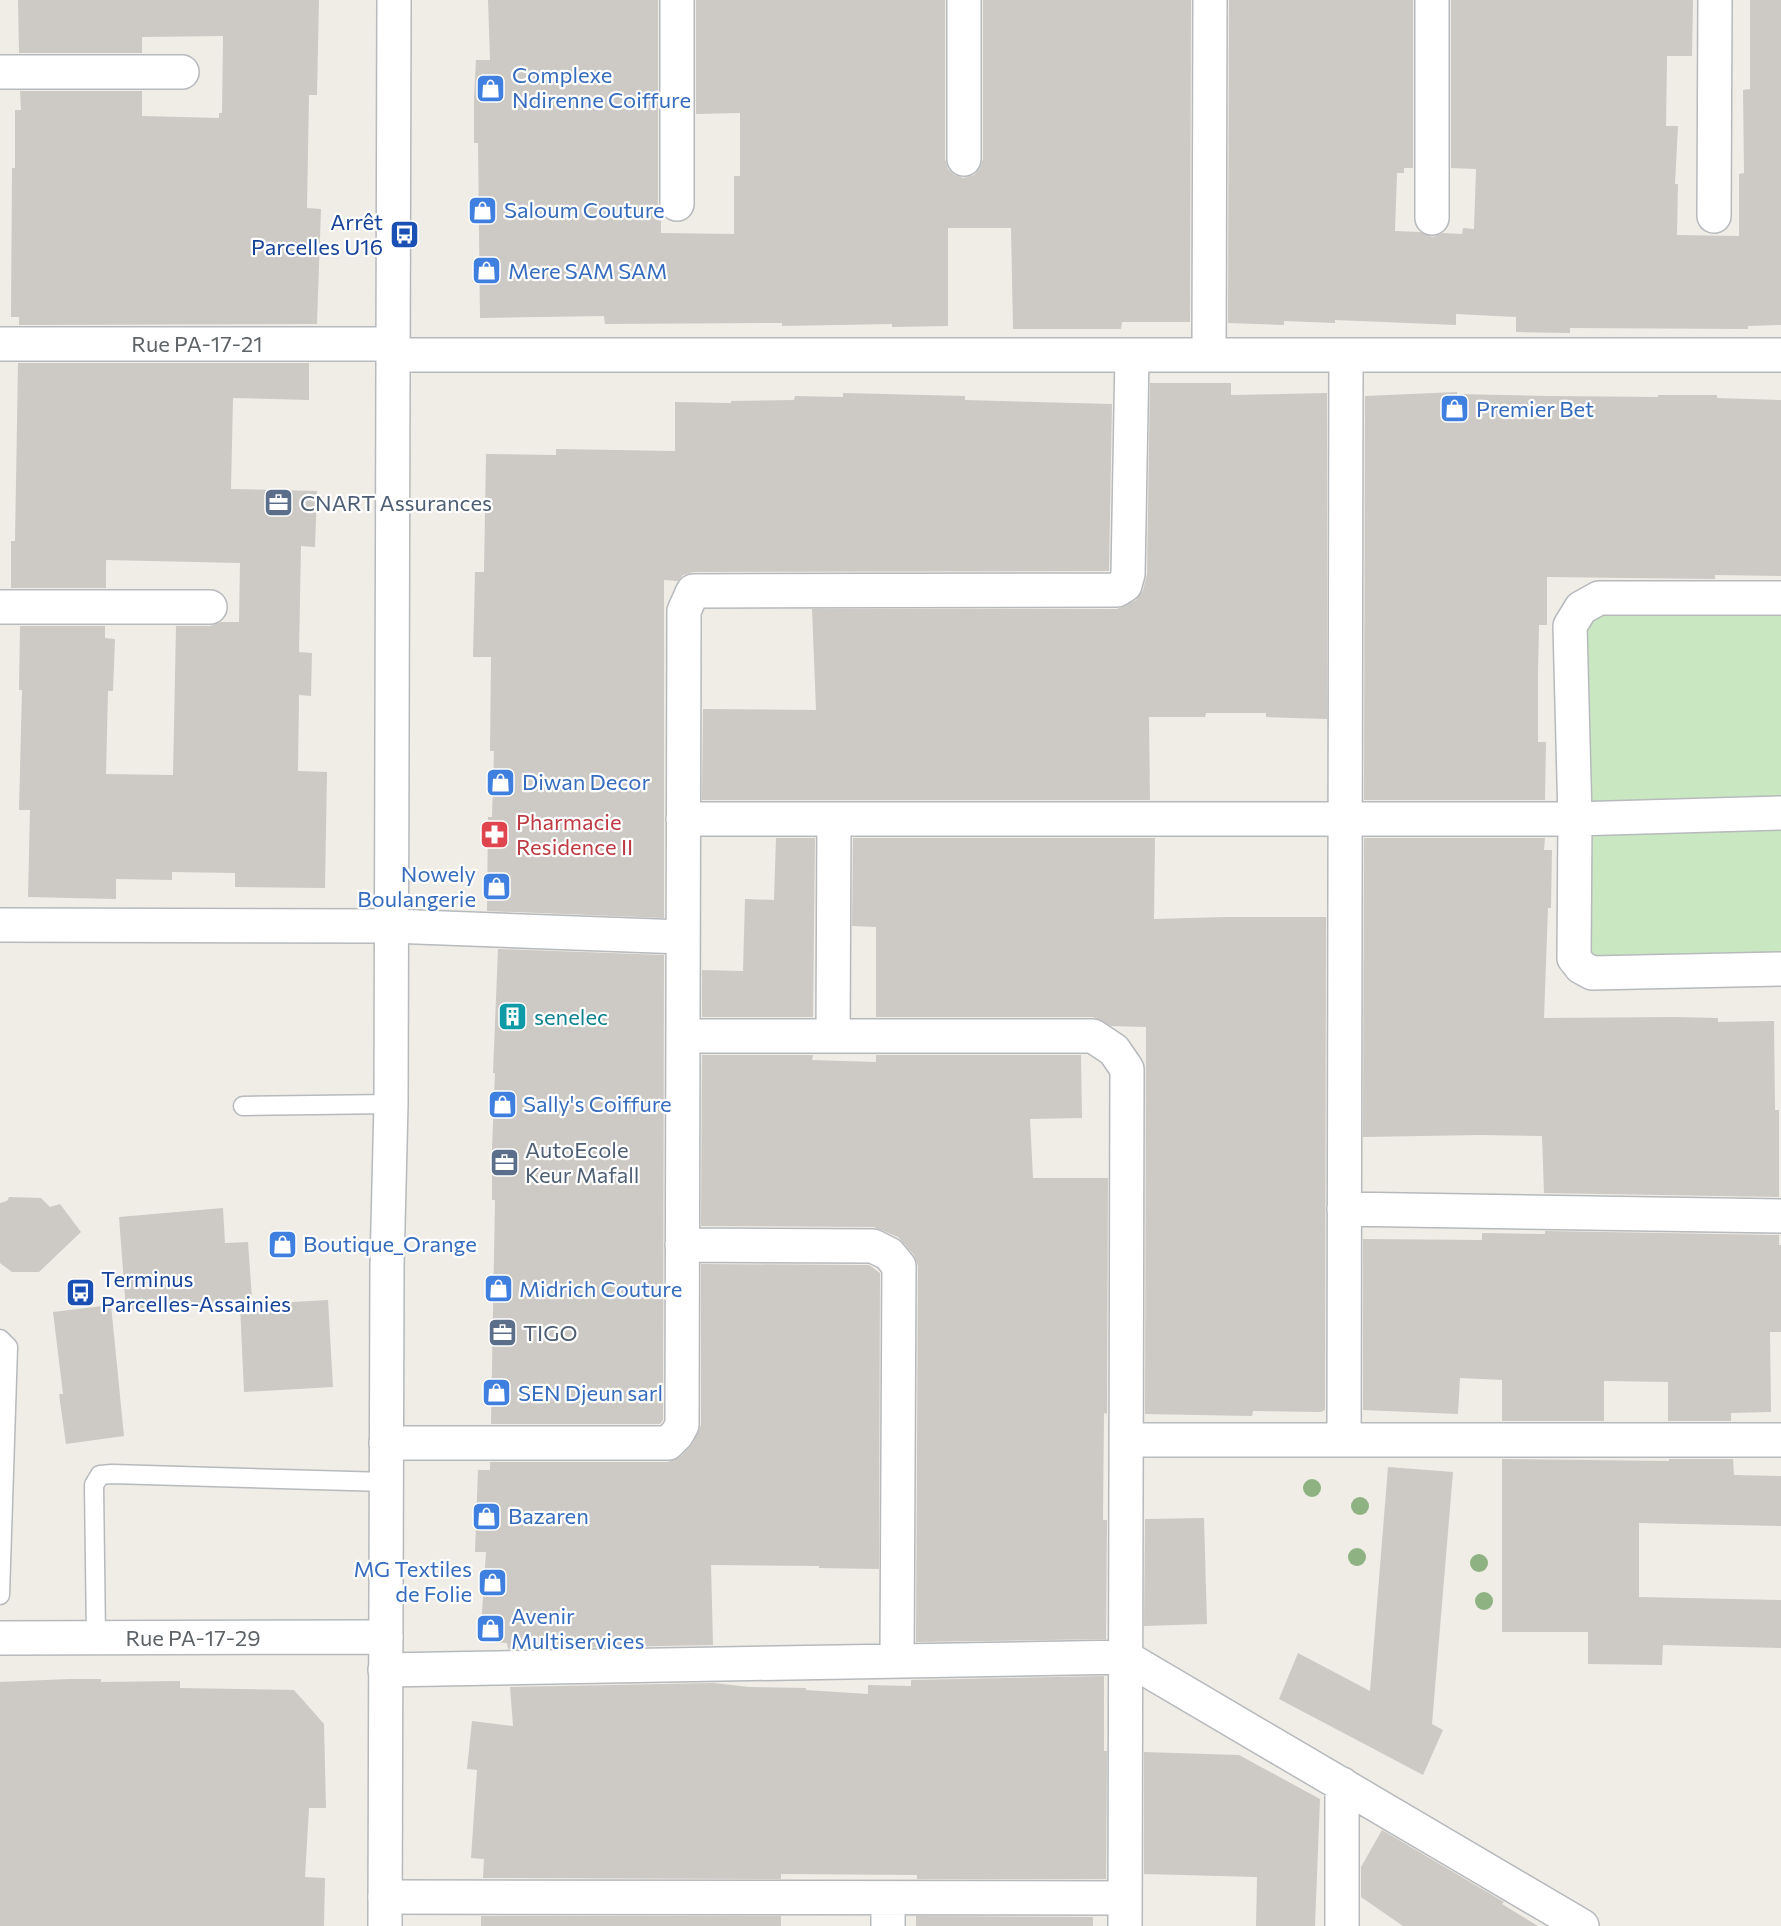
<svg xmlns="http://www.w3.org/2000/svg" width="1781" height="1926" viewBox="0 0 1781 1926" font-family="Commissioner,sans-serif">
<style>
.green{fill:#c9e8c1}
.building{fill:#cdc9c5}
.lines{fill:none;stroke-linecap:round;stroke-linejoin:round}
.service-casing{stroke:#b6babd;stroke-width:21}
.minor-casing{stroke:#b6babd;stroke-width:36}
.tertiary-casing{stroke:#b6babd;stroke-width:36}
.service{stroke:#fff;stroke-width:18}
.minor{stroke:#fff;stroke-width:33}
.tertiary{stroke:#fff;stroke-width:33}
.tree{fill:#8eb282}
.labels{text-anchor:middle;stroke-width:4.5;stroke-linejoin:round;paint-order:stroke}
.shop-label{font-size:22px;fill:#366cbe;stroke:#fff;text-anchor:start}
.transit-label{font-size:22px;fill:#164399;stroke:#fff;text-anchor:end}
.street-label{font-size:22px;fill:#5d6367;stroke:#fff}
.service-label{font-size:22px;fill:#4e5e75;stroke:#fff;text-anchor:start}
.health-label{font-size:22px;fill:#be3a42;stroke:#fff;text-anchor:start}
.culture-label{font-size:22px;fill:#0d838f;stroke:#fff;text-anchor:start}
</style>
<rect width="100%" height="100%" fill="#f0ece6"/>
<path class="green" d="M1586,610H1781V979H1585Z"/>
<path class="building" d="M18,0H319L317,95H309L307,208L321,209L317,324L19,325V317H11L12,168H15V110H21L20,91H142V116L219,118V113H222L223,36L142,37V53H19Z
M488,0H658V204L661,214V233L734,234V176H740V113L696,114V0H945V159L948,169L955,175L963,178L974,175L980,168L983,159V0H1191L1190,322H1122L1121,329H1013L1011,228H948V326L892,327V324L782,326V323L605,324L604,316L480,318L478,143H474V98L476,60H490Z
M1229,0H1413V168H1404V173H1397L1395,231L1420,232L1433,237L1443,233L1462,234L1463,228L1474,229L1476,169L1451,168V0H1693L1692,56H1667L1666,126H1678L1675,184H1678L1677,235L1739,236V174L1744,173L1743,90L1750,89V0H1781V325L1748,326V329L1570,328V333L1516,332V317L1456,314V325L1335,320V323L1284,321V325L1228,323Z
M18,363H309V400L233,398L231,489L317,491L315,547L301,546L299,652L312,653L311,696L299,695L298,771L327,772L325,888L235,887V873L172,872V880L116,879V899L28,897L30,810H19L22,690H19L20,626H105V638L115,639L113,691H108L106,774L173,775L176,626H210L221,622H239L240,563L106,560V588H11V541H15Z
M1150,383H1231V395L1327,393V719L1266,717V713H1206L1205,717H1149L1150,800H702L703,709L816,710L812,609H1117L1136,600L1143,590L1147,574Z
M1457,392V394L1550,396L1658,397V395H1717V398L1781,400V576L1715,575V579L1547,577V625H1539L1538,672V742H1546L1545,800H1364L1365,396Z
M843,393L965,396V400L1112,404L1109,571L693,572L683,575L678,581L664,580V918L487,911L488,817H492L494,751H490L491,657H473L475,572H484L486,454L556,455V449L675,451V402L731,403V401L794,400L795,396L843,397Z
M776,838H815L813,1017H702V970L743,971L745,899L774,900Z
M853,838H1155L1154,919L1227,917H1326L1325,1410L1321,1412L1253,1411L1252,1416L1145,1414L1146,1027L1111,1026L1093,1017H876V927L852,926Z
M1364,838H1545L1544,850H1552L1551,908H1548L1544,1018L1675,1017L1718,1018V1022L1774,1021L1775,1110H1779V1197L1544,1193L1542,1136L1481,1135L1363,1137Z
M498,949L664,955L663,1420L660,1424H491L495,1200H492V1148L495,1073H493Z
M702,1055H813L812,1060L876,1062V1055H1081L1082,1118L1030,1119L1033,1178H1108L1107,1414L1104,1413L1103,1520H1107L1106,1639L916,1642L918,1266L914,1255L898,1237L874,1227L701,1226Z
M9,1197L41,1198L50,1207L60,1204L81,1232L39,1272H12L0,1263V1203L7,1201Z
M223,1208L225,1243L248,1242L252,1299L126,1310L119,1217Z
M1545,1231L1779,1235V1245H1781V1332H1770L1771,1412L1731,1413V1421H1668V1382L1604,1381V1421H1502V1380L1460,1378L1458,1414L1363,1410V1239L1482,1240V1233L1545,1234Z
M701,1264L869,1265L880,1273L879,1569L819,1568V1566L711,1565L713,1645L508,1649L507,1643L480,1641L486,1552H475L478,1470H490V1462H668L681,1456L693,1443L701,1425Z
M328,1300L333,1387L244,1392L240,1305Z
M111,1305L124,1436L66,1444L59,1394H63L53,1312Z
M1502,1459L1669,1461V1459H1733L1734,1475L1781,1476V1526L1639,1523V1597L1781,1600V1648L1663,1645L1662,1665L1588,1664V1632H1502Z
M1388,1467L1453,1472L1432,1724L1443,1730L1423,1775L1279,1699L1298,1653L1370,1691Z
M1204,1518L1207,1624L1144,1626L1145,1519Z
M1104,1676V1751H1107L1106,1879H917V1875L781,1874V1879L483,1878L484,1859L471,1858L477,1770L467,1769L472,1721L513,1726L510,1687L714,1683L749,1687L806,1688V1690L868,1694V1685L911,1686V1680Z
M69,1679H101V1682L180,1681V1688L294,1690L324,1724L326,1808H309L305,1877L325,1878L324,1926H0V1682Z
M1144,1752L1239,1755L1320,1799L1315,1926H1256L1257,1877L1144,1874Z
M1382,1830L1504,1902L1502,1904L1538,1926H1403L1361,1897V1867Z
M481,1916H781V1926H481Z
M916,1916L1093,1917V1926H916Z"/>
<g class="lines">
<defs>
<path id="service" d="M243,1106L391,1104
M0,1339L8,1347L0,1595
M96,1638L94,1485L100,1475L112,1474L386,1482"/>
<path id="minor" d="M0,72H182
M964,159V0
M677,204V0
M1714,216L1715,0
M1432,218V0
M0,344H393
M393,355H1781
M1209,355L1210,0
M1781,598H1599L1581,608L1570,626L1575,819L1574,958L1581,967L1592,973L1781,969
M0,607H210
M683,819H1575L1781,813
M0,925L391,926L683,937
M683,1036H1093L1114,1050L1127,1069L1125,1926
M833,1036L834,819
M1344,1209L1781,1216
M682,1245L873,1246L889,1254L899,1266L897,1660
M1126,1440H1781
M1344,1440L1346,355
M386,1443H668L677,1434L682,1425L684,611L693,591L1117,590L1125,585L1128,574L1132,355
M0,1638L386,1637
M385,1670L1125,1657L1582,1926
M1342,1784V1926
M385,1897L1125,1898
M888,1926V1898"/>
<path id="tertiary" d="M385,1926L387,1266L391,1104L394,0"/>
</defs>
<use href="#service" class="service-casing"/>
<use href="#minor" class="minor-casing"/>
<use href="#tertiary" class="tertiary-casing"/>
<use href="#service" class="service"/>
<use href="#minor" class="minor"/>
<use href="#tertiary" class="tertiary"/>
</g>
<g class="tree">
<circle cx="1312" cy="1488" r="9"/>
<circle cx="1360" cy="1506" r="9"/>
<circle cx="1357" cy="1557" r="9"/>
<circle cx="1479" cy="1563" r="9"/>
<circle cx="1484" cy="1601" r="9"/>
</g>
<defs>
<symbol id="shop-square" viewBox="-11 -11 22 22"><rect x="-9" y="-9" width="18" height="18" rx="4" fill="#3f7fe0" stroke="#fff"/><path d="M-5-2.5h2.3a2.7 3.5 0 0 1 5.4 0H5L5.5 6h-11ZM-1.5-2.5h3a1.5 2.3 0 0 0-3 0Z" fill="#fff"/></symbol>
<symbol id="bus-square" viewBox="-11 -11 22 22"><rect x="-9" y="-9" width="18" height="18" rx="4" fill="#1a4fb4" stroke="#fff"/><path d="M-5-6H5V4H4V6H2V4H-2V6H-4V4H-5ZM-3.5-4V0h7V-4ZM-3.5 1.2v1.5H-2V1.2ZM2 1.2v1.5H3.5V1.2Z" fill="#fff"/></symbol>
<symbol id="office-square" viewBox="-11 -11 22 22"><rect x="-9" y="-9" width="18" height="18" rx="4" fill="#5c6f8a" stroke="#fff"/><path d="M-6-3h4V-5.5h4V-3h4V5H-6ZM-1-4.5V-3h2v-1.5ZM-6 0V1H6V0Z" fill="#fff"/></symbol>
<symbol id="pharmacy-square" viewBox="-11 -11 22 22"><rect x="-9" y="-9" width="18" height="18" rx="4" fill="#e0444e" stroke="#fff"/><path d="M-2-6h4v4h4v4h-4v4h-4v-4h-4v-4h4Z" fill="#fff"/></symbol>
<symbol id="building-square" viewBox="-11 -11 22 22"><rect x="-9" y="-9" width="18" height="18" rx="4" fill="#0f9aa8" stroke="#fff"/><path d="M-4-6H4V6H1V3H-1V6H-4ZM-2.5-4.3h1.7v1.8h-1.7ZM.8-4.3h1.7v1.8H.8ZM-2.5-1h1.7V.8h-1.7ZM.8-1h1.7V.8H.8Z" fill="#fff"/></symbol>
</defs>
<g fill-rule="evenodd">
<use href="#shop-square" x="474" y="72" width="33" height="33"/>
<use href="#shop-square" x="466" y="194" width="33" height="33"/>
<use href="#bus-square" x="388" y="218" width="33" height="33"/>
<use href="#shop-square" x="470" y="254" width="33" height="33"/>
<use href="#shop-square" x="1438" y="392" width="33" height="33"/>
<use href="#office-square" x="262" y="486" width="33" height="33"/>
<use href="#shop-square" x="484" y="766" width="33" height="33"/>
<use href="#pharmacy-square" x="478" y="818" width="33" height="33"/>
<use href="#shop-square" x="480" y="870" width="33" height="33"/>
<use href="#building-square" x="496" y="1000" width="33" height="33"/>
<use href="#shop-square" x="486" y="1088" width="33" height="33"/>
<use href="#office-square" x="488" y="1146" width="33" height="33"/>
<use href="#shop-square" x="266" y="1228" width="33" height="33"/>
<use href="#shop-square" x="482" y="1272" width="33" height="33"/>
<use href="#bus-square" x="64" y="1276" width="33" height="33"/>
<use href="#office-square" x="486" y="1316" width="33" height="33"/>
<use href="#shop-square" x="480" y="1376" width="33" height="33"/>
<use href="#shop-square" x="470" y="1500" width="33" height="33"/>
<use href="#shop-square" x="476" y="1566" width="33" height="33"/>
<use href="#shop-square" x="474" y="1612" width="33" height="33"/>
</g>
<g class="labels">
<g class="shop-label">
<text x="512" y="83">Complexe<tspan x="512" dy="25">Ndirenne Coiffure</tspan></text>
<text x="504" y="218">Saloum Couture</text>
<text x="508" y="279">Mere SAM SAM</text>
<text x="1476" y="417">Premier Bet</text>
<text x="522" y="790">Diwan Decor</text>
<text x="476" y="882" text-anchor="end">Nowely<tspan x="476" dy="25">Boulangerie</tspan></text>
<text x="523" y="1112">Sally's Coiffure</text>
<text x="303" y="1252">Boutique_Orange</text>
<text x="519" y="1297">Midrich Couture</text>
<text x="518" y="1401">SEN Djeun sarl</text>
<text x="508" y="1524">Bazaren</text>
<text x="472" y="1577" text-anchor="end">MG Textiles<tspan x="472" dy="25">de Folie</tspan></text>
<text x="511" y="1624">Avenir<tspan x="511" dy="25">Multiservices</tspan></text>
</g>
<g class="transit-label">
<text x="383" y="230">Arrêt<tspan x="383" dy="25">Parcelles U16</tspan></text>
<text x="101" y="1287" text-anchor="start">Terminus<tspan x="101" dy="25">Parcelles-Assainies</tspan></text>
</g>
<g class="street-label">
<text x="197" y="352">Rue PA-17-21</text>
<text x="193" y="1646">Rue PA-17-29</text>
</g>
<g class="service-label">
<text x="300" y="511">CNART Assurances</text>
<text x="525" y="1158">AutoEcole<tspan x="525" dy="25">Keur Mafall</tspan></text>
<text x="523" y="1341">TIGO</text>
</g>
<g class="health-label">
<text x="516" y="830">Pharmacie<tspan x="516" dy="25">Residence II</tspan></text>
</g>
<g class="culture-label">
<text x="534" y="1025">senelec</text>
</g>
</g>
</svg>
